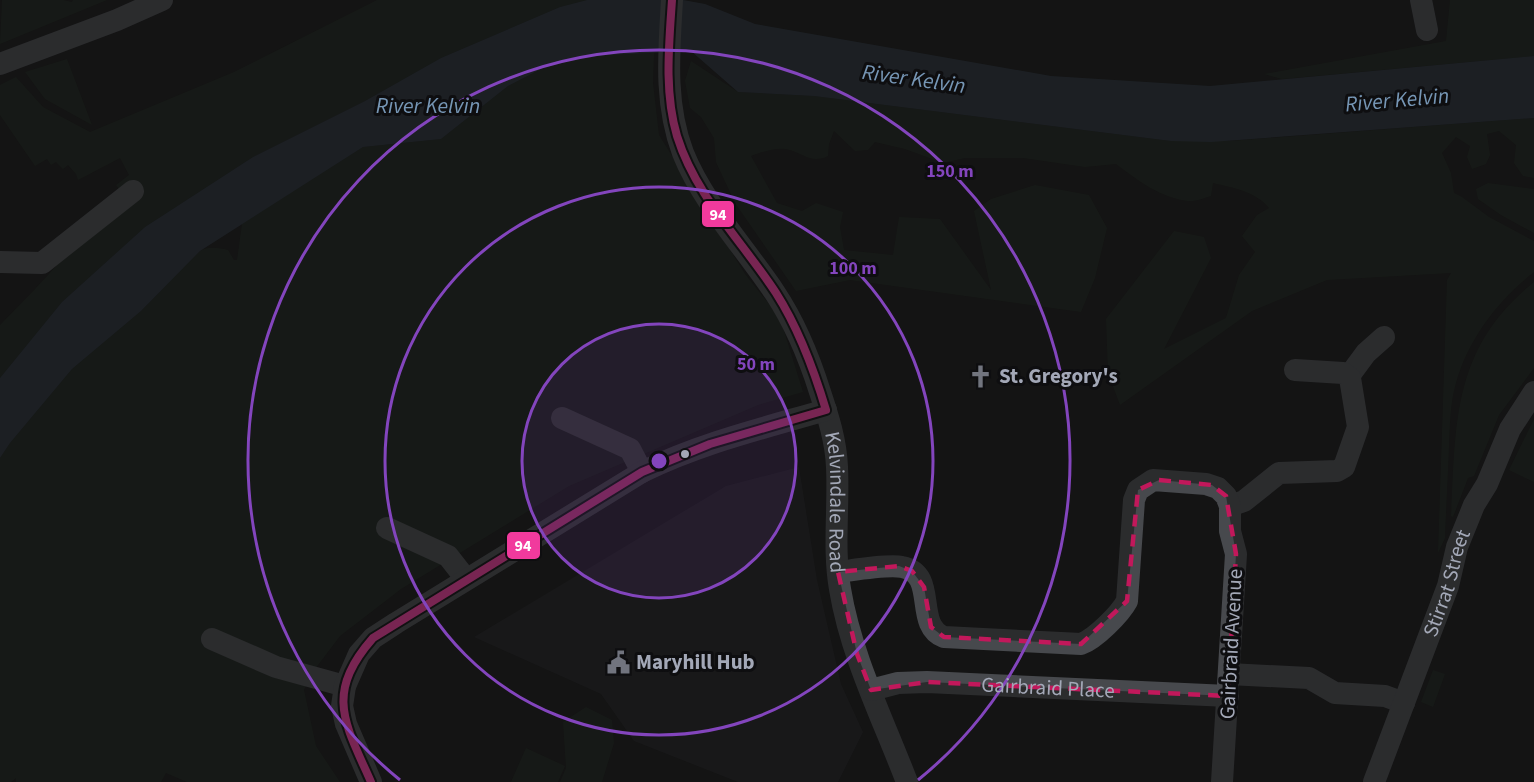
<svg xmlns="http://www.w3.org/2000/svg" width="1534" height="782" viewBox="0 0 1534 782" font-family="'Source Sans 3',sans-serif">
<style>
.built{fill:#1e1e20}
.green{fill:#1a211b}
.water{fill:#262e37}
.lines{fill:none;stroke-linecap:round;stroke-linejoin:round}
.minor{stroke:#47494d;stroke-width:22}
.bus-1-casing{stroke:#0e0e10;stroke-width:12}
.bus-1{stroke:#f13a9d;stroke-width:8}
.marked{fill:none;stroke:#c2185b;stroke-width:4.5;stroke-dasharray:12 8;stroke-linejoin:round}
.ring{fill:none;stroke:#8345bd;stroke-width:3}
.bus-dot{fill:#a3a8b7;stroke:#0e0e10;stroke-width:2}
.labels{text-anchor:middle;stroke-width:6;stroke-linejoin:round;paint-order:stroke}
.poi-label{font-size:21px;font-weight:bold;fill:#a3a8b7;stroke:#0e0e10;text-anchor:start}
.street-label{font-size:21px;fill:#a3a8b7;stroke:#0e0e10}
.water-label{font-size:22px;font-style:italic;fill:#7696b5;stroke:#0e0e10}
.centre{fill:#8345bd;stroke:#0e0e10;stroke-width:3}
.ring-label{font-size:18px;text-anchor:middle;font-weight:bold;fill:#8345bd;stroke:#0e0e10;stroke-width:6;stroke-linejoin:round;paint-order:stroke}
.line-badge{stroke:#0e0e10;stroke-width:2}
.badge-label{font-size:16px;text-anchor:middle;font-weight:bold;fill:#fff}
</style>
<rect width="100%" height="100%" fill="#141414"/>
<path class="built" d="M799,467L817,580L841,684L863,732L838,782H738L634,741L601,694L474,637L726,486Z"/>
<path class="green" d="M2,0H63L72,2L73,0H107L0,44Z
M377,0H587L560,7L441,58L365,101L253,157L145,227L62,302L0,378V325C44,281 82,239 119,189L116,185L129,175L120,158L78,180L76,174L68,165L63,169L56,162L51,165L47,159L35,166L0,115V85L16,77L43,107L90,132L234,72Z
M1450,0H1534V56L1282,79L1264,74L1446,41Z
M654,53L653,83L659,135L745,274L780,318L803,392L758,405L569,486L401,589L340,636L312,673L304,690L316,746L340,782H187L166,773L161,782H16V778L11,782H0V458L10,443L72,369L141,311L200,251C208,246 219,248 228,250L234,260H237L242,224L363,147L441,139L508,86L543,68L590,56Z
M67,59L92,125L45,99L25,72Z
M691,61L738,92L814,96L1171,141H1230L1534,118V178L1523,176L1514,163L1516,145L1499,131L1487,134L1490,155L1486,164L1472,169L1467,157L1470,146L1456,137L1442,153L1451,173L1454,193L1462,197L1489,217L1534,241V272C1499,299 1468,339 1456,383C1450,403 1450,425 1449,446C1448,477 1446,507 1445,538L1438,553L1447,280L1451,273L1327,280L1252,311L1120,405L1108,373L1106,319L1174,231L1204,237L1211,258L1164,349L1226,318L1239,275L1255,252L1242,236L1257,215L1269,208C1255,191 1234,188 1213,183L1211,196C1204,198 1195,202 1188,201C1161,198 1137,180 1116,164L1085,167L1023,158H965L943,163L905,149L875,142L868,150L855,151L834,131L829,144L828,156C812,164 804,154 790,150C778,146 762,152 751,156L777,203L802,211L816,203L843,212L840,227L844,250L893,255L899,217L940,219L991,290L974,211L991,199L1035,185L1089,195L1107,228L1095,278L1081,312L850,280L796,291L735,203L716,162L714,138L701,117L690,108L685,81Z
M1488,183L1534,189V233L1501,215L1478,199L1476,189Z
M1534,282V368L1499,415L1474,476L1468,478L1453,517L1451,516C1456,422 1452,348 1534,282Z
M1534,419V482L1509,470Z
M1433,670L1445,674L1433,707L1421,702Z
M586,707L612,720L614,743L602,782H560L566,768L563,722Z
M526,748L565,766L558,782H511Z"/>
<path class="water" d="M587,0H683L705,4L755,24L1051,76L1210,86L1534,56V118L1211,142L1171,141L814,96L738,92L691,51L590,56L543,68L508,86L441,139L363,147L200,251L141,311L72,369L10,443L0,458V378L62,302L145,227L253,157L365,101L441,58L560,7Z"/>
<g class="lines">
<g class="minor">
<path id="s1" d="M672,0C669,52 664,103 683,153C703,203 745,248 775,293C795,323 809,357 820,392C828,416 836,441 837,467C839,508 833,549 840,589C851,656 883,719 907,782"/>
<path d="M1421,0L1427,30"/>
<path d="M0,64L117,20L162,0"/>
<path d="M0,262L42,263L133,191"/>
<path d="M1349,376L1366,353L1384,337"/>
<path d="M562,418L630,449L642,472"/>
<path d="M1230,506L1244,501L1279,473L1337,471L1344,467L1358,427L1350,378L1343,373L1295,370"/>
<path d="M387,528L448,556L466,579"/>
<path d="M838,572C854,570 888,564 902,567C939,574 913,625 944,637L1081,644C1095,639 1120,614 1127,601L1134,500L1138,490L1153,480L1206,484L1218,488L1226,496L1230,506V531L1236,554L1222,782"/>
<path d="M212,639L276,667L345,686"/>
<path d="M1229,674L1309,678L1335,693L1385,696L1404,703"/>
<path id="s2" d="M871,690L898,683L927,682L1228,696"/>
<path d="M371,782L346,724L342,706L345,686L359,654L373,638L396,623L642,472C701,443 764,428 826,410"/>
<path id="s3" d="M1374,782L1448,586L1457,547L1474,505L1487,484L1510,429L1534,392"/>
</g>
<defs>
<path id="bus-1" d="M672,0C669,45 664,92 677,136C696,197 742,241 776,293C799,329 814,370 826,410
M371,782C345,723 324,694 373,638L642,472L710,444L826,410"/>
</defs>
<use href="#bus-1" class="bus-1-casing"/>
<use href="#bus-1" class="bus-1"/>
</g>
<path d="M0 0H1534V782H0ZM1159,480L1212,485L1226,496L1236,554L1228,696L927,682L871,690L857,654L838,572L899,566L912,571L924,587L931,627L944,637L1081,644L1127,601L1138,490Z" fill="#141414" fill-opacity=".55" fill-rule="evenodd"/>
<path class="marked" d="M1159,480L1212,485L1226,496L1236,554L1228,696L927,682L871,690L857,654L838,572L899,566L912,571L924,587L931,627L944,637L1081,644L1127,601L1138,490Z"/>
<circle cx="659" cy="461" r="137" fill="#8345bd" fill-opacity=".12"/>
<g class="ring">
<circle cx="659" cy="461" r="137"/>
<circle cx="659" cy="461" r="274"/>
<path d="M400 780A411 411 0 1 1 918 780"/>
</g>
<defs>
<symbol id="church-bare" viewBox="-9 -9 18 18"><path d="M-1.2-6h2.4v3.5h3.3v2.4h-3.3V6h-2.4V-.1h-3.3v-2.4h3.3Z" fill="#71747e" stroke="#0e0e10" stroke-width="2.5" paint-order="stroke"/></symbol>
<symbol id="civic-bare" viewBox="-9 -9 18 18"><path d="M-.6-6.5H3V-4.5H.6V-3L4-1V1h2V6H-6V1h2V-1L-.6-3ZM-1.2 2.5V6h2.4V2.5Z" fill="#71747e" stroke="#0e0e10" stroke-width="2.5" paint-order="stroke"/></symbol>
</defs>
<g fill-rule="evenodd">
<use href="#church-bare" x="964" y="360" width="33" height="33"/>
<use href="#civic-bare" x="602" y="646" width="33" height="33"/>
</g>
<circle class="bus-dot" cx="685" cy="454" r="5"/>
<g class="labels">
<g class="poi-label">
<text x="999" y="383">St. Gregory's</text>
<text x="636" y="669">Maryhill Hub</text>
</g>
<g class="street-label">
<text dy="7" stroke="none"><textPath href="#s1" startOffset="544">Kelvindale Road</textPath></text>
<text dy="7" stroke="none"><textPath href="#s3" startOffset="212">Stirrat Street</textPath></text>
<text transform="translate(1231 644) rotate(-87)" y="7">Gairbraid Avenue</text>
<text dy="7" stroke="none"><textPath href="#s2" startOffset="178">Gairbraid Place</textPath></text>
</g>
<g class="water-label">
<text transform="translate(914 78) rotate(8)" y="8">River Kelvin</text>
<text transform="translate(1397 99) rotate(-5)" y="8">River Kelvin</text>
<text x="428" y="113">River Kelvin</text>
</g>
</g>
<circle cx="659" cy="461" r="9" class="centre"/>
<g class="ring-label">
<text x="950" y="177">150 m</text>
<text x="853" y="274">100 m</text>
<text x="756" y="370">50 m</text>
</g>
<g class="line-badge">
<rect x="701" y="200" width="34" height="28" rx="6" fill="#f13a9d"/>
<rect x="506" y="531" width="35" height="29" rx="6" fill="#f13a9d"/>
</g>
<g class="badge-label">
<text x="718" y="220">94</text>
<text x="523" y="551">94</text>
</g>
</svg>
